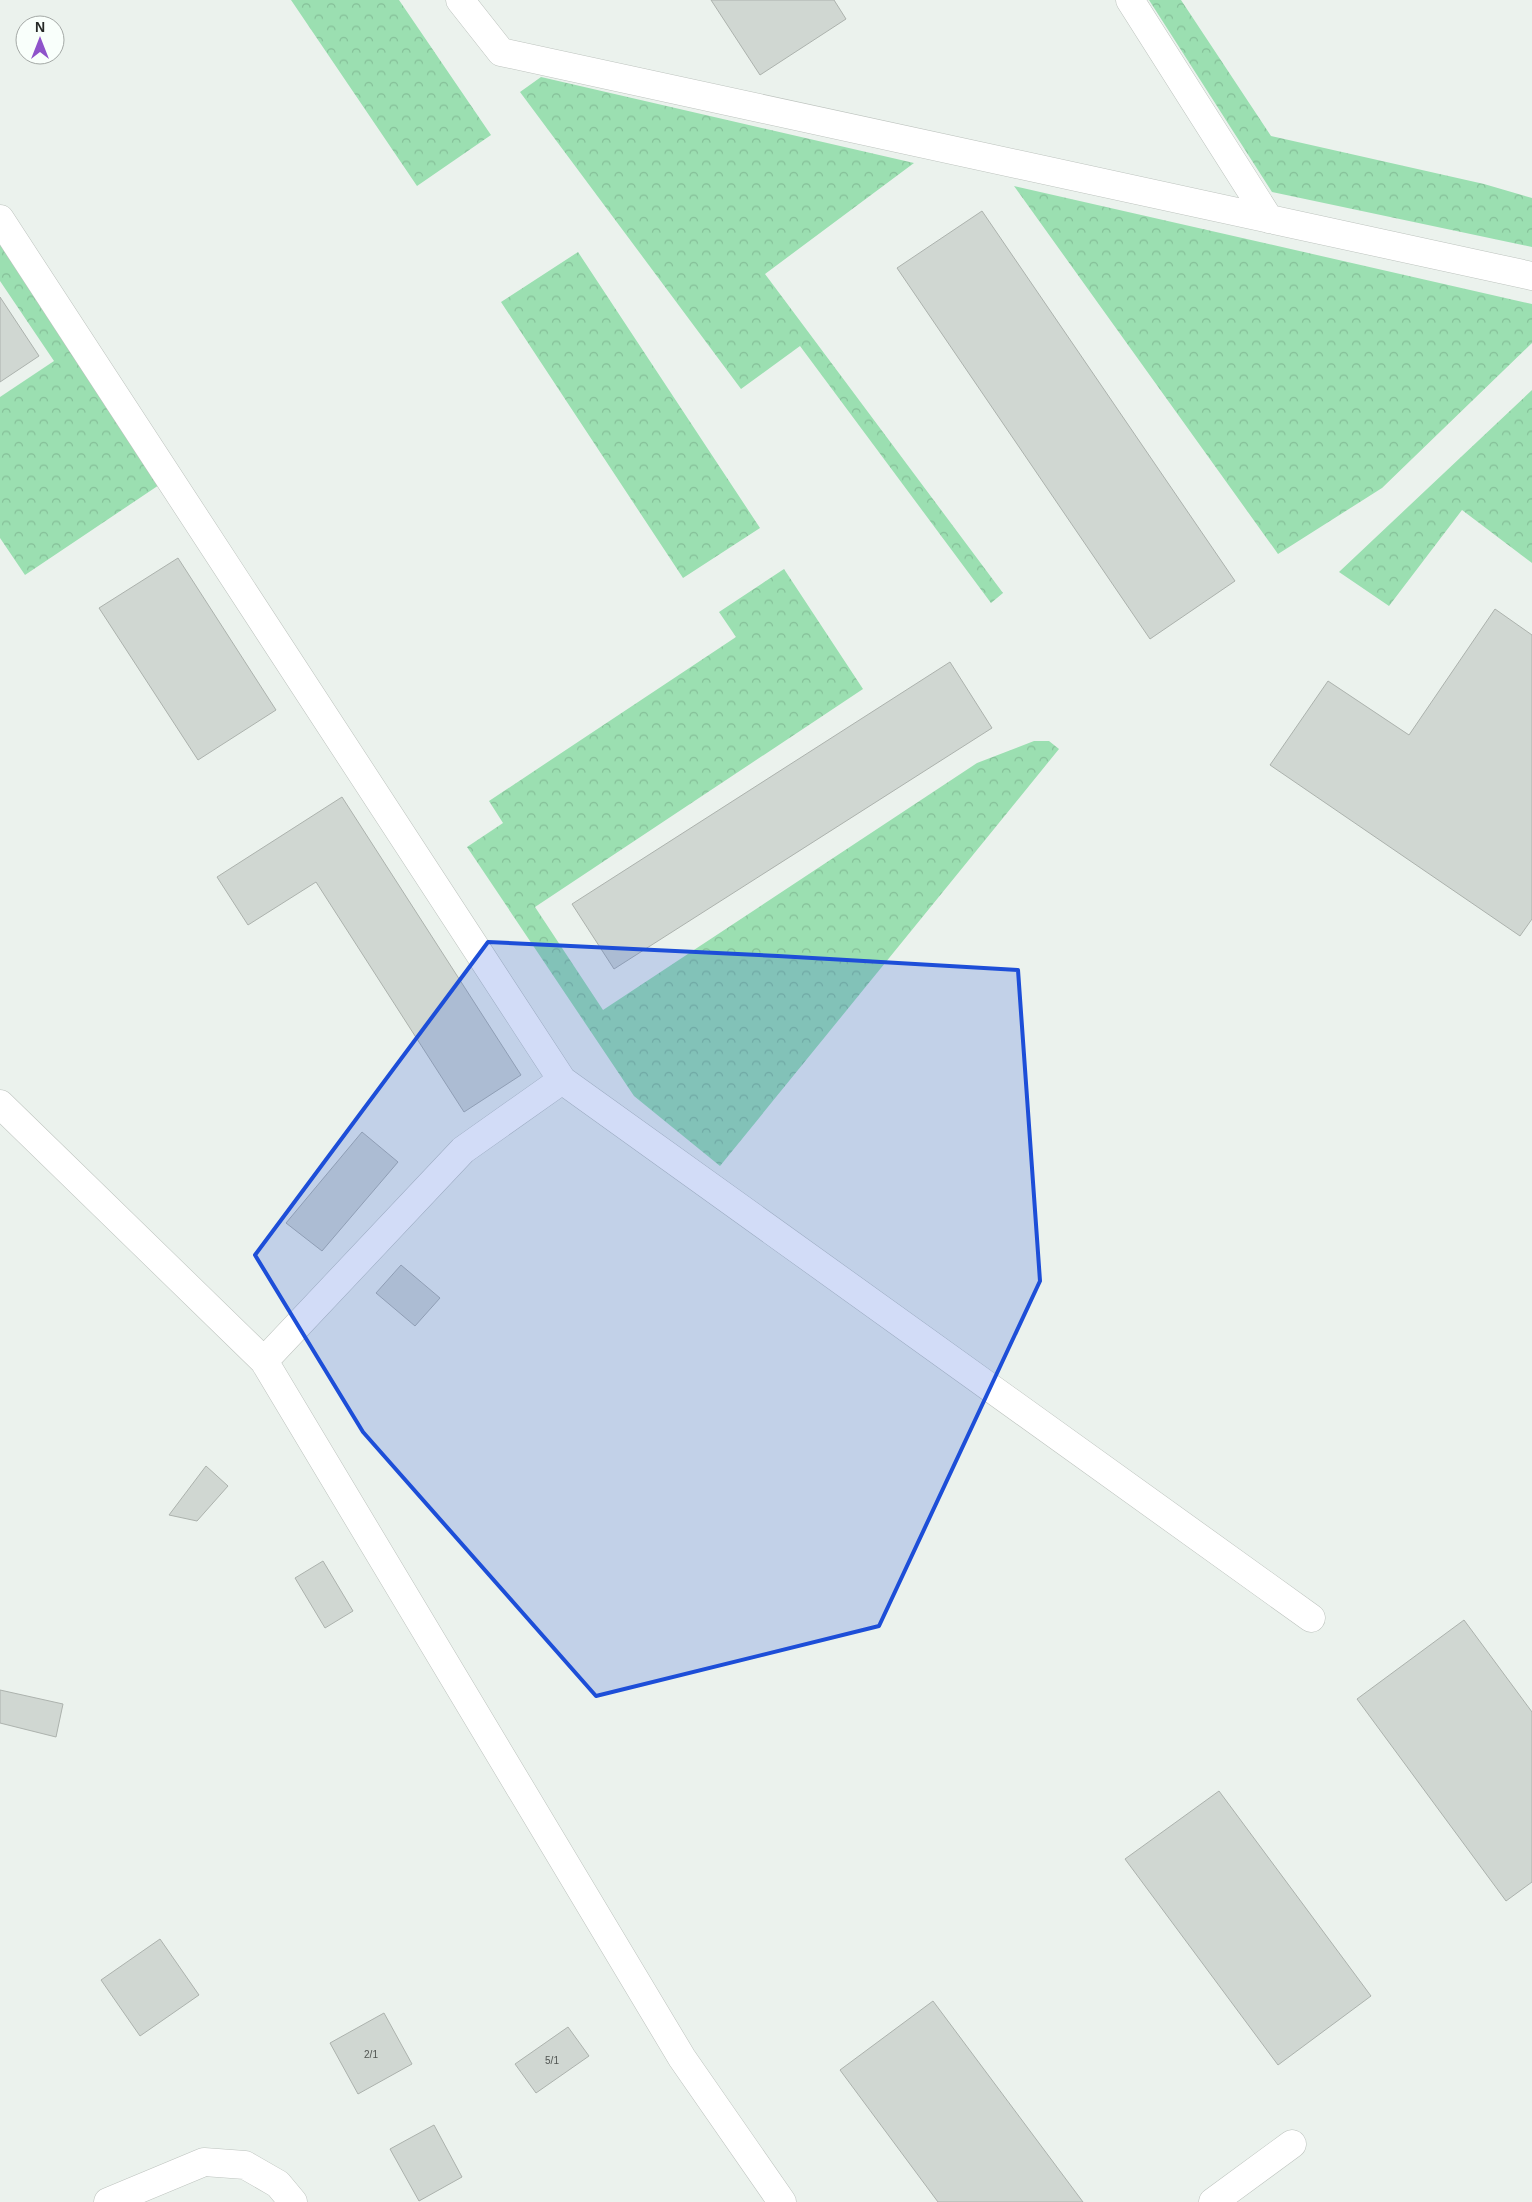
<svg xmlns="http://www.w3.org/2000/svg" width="1532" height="2202" viewBox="0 0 1532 2202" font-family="Helvetica,sans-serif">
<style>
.forest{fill:url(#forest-crowns)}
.building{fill:#d0d7d2;stroke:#acb2ad}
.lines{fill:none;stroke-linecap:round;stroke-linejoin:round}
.minor-casing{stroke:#bdc3be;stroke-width:29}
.minor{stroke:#fff;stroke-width:28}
.marked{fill:#1d4ed8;fill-opacity:0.2;stroke:#1d4ed8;stroke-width:4;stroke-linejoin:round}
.labels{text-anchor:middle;stroke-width:4.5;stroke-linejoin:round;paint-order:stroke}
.number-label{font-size:10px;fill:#505451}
</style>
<defs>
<pattern id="forest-crowns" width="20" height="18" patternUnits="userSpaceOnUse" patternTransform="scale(1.25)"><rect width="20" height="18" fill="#9bdfb1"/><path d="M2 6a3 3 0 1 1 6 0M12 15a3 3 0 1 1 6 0" fill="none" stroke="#85bf98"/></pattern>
</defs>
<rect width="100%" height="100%" fill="#ebf2ed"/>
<path class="forest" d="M291,0H399L491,135L417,186Z
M1149,0H1181L1271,136L1484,184L1532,198V247L1272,192Z
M541,77L914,163L765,274L1003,593L991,603L800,346L741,389L520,92Z
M1014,186L1532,304V343L1382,488L1278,554Z
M0,238L165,481L25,575L0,538V397L54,361L0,281Z
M578,252L760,528L683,578L501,302Z
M1532,390V563L1462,510L1389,606L1339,572Z
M784,569L863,689L535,907L603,1010L977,763L1034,741H1049L1059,749L720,1166L634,1096L467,847L503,823L489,801L736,637L719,612Z"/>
<path class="building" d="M711,0H834L846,19L760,75Z
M982,211L1235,581L1150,639L897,268Z
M0,297L39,356L0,382Z
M178,558L276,710L198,760L99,608Z
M1495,609L1532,635V919L1520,936L1270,765L1328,681L1409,735Z
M950,662L992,728L614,969L572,904Z
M342,797L521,1075L464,1112L316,882L248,925L217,877Z
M362,1132L398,1162L322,1251L286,1223Z
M401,1265L440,1298L415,1326L376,1293Z
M206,1466L228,1486L197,1521L169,1515Z
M323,1561L353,1611L325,1628L295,1578Z
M1464,1620L1532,1712V1882L1506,1901L1357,1699Z
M0,1690L63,1704L56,1737L0,1723Z
M1219,1791L1371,1996L1278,2065L1125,1859Z
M160,1939L199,1995L140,2036L101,1980Z
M933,2001L1083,2202H938L840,2070Z
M384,2013L412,2064L358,2094L330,2043Z
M568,2027L589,2056L536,2093L515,2064Z
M434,2125L462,2177L419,2201L390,2149Z"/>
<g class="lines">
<defs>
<path id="minor" d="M460,0L501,52L1532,276
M1130,0L1269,219
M0,219L562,1080L1311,1618
M0,1104L264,1361L682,2058L782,2202
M264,1361L463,1150L562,1080
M108,2202L204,2162L245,2165L278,2184L293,2202
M1213,2202L1292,2144"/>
</defs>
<use href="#minor" class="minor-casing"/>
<use href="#minor" class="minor"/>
</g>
<path class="marked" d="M488,942L778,956L1018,970L1040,1281L879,1626L596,1696L363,1432L255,1255Z"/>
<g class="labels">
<g class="number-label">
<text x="371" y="2058">2/1</text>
<text x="552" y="2064">5/1</text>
</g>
</g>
<g transform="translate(40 40)"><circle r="24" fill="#f9fffb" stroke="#a4a9a6"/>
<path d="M0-4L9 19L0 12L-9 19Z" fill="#8f53ca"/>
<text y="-8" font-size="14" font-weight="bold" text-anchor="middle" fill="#252826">N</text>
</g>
</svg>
